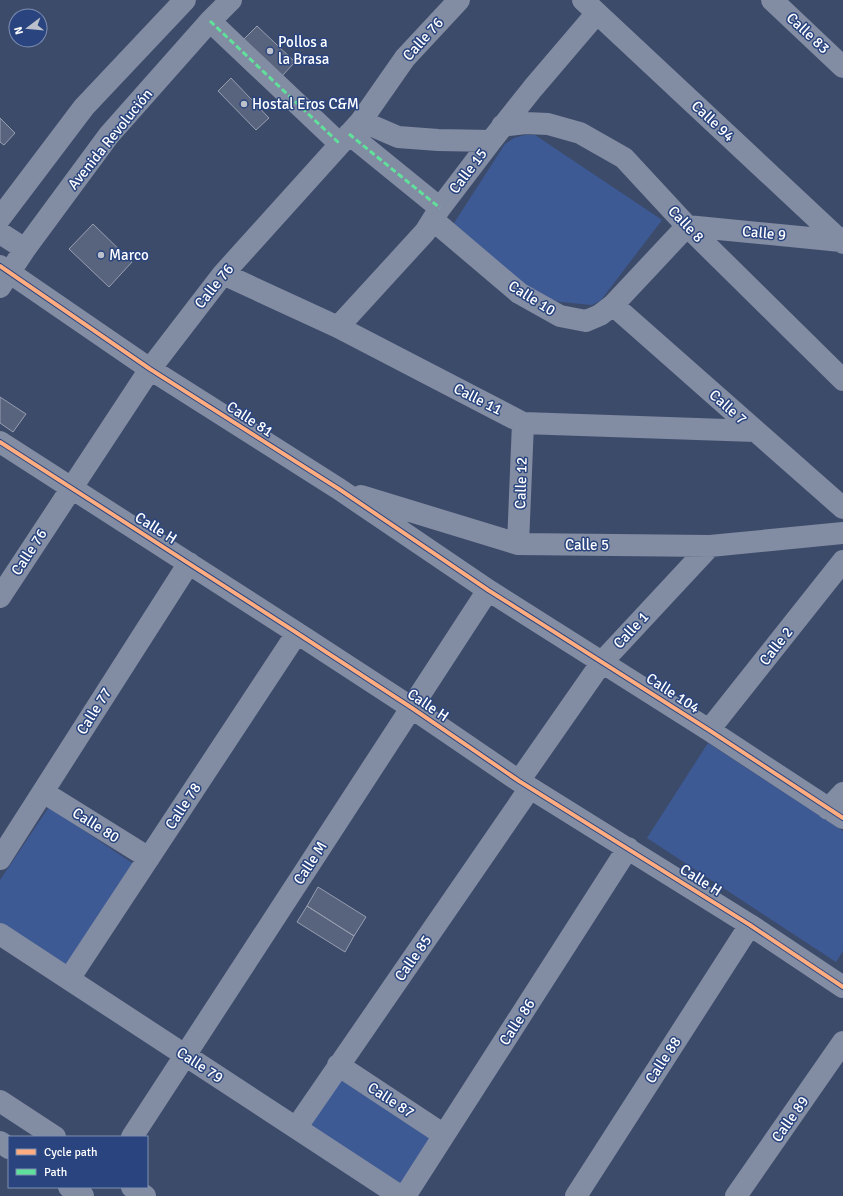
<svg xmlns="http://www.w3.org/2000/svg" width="843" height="1196" viewBox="0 0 843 1196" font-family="Signika,sans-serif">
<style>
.green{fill:#3e5a95}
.building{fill:#58637d;stroke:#969eb0}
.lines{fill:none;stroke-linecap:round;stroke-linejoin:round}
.minor{stroke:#828ca2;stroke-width:22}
.quiet{stroke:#60e19b;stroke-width:3;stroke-dasharray:6 3;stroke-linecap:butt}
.cycleway-casing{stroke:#29447f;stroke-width:6}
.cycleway{stroke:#ffac80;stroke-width:4}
.poi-dot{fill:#bbc0cb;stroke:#29447f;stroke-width:1.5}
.labels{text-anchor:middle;stroke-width:3;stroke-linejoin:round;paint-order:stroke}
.street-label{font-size:15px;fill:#fff;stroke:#29447f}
.poi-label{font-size:15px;fill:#fff;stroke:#29447f;text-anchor:start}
</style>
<rect width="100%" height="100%" fill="#3d4b6b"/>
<path class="green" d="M525,135H535L662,220L601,300L592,305L561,302L540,298L447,234L505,144L514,138Z
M708,743L843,831V951L836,962L647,838Z
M49,807L138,867L68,970L0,924V880Z
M342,1075L436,1136L400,1191L307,1131Z"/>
<path class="building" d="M257,26L295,62L282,76L243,40Z
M231,78L269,118L256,130L218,91Z
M0,118L15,133L4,145L0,142Z
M93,224L132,262L109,287L69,249Z
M0,397L26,414L13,432L0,423Z
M318,887L366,917L354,936L307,906Z
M307,906L354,936L345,952L297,922Z"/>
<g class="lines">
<path class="minor" d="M583,0L843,243
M772,0L843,67
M210,21L340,144
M361,121L398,137L438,140L491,141
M502,126L525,123L548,124L580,133L624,158L687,226L843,380
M349,134L440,208
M0,218L84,107L185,0
M433,220L519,293L560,316L586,321L600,315L613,305L687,226L841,241L843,238
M0,233L25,249
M0,266L150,369L339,489L488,590L709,730L843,818
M223,274L338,327L523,423L755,431
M0,287L25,249L109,135L210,21L231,0
M613,305L843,508
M338,327L425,232L440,208L491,141L533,88L597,13
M0,442L297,633L412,708L519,781L750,925L843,987
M361,496L518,544L710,546L843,533
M518,544L523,423
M0,597L150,369L223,274L361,121L405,58L459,0
M709,730L843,561
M519,781L602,662L710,546
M43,792L149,858
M828,809L843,793
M0,859L189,563
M0,934L400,1196
M69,979L297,633
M338,1065L444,1135
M0,1101L55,1137
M296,1128L530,788
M132,1137L488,590
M0,1142L9,1148
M69,1187L83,1196
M132,1187L145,1196
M405,1196L628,848
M576,1196L750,925
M736,1196L843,1042"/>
<path class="quiet" d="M210,21L340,144
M349,134L440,208"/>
<defs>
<path id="cycleway" d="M0,266L150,369L339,489L488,590L709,730L843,818
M0,442L297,633L412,708L519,781L750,925L843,987"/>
</defs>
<use href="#cycleway" class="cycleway-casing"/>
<use href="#cycleway" class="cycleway"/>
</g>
<g class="poi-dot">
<circle cx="270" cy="51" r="4"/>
<circle cx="244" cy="104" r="4"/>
<circle cx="101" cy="255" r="4"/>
</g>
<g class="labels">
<g class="street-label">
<text transform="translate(808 33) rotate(43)" y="5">Calle 83</text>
<text transform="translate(423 39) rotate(-48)" y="5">Calle 76</text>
<text transform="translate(713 121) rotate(43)" y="5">Calle 94</text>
<text transform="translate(110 139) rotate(-51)" y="5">Avenida Revolución</text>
<text transform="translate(468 171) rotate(-53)" y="5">Calle 15</text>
<text transform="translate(686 224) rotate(46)" y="5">Calle 8</text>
<text transform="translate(764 233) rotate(5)" y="5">Calle 9</text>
<text transform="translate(214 286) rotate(-51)" y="5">Calle 76</text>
<text transform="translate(532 298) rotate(32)" y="5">Calle 10</text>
<text transform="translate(478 399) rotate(27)" y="5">Calle 11</text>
<text transform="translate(728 407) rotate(41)" y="5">Calle 7</text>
<text transform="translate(250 419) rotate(33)" y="5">Calle 81</text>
<text transform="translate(521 483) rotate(-88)" y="5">Calle 12</text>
<text transform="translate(156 528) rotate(32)" y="5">Calle H</text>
<text x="587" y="550">Calle 5</text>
<text transform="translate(29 552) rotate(-57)" y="5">Calle 76</text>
<text transform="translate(631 630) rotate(-47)" y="5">Calle 1</text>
<text transform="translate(776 646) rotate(-52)" y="5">Calle 2</text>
<text transform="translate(673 693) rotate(33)" y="5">Calle 104</text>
<text transform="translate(428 705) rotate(34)" y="5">Calle H</text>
<text transform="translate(94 711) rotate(-58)" y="5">Calle 77</text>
<text transform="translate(183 806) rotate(-57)" y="5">Calle 78</text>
<text transform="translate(96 825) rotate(32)" y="5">Calle 80</text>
<text transform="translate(310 863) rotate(-57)" y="5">Calle M</text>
<text transform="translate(701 880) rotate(32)" y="5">Calle H</text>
<text transform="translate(413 958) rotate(-55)" y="5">Calle 85</text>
<text transform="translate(517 1022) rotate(-57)" y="5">Calle 86</text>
<text transform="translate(663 1060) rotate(-57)" y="5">Calle 88</text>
<text transform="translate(200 1065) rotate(33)" y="5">Calle 79</text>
<text transform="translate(391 1100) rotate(33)" y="5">Calle 87</text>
<text transform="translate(790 1119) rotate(-55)" y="5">Calle 89</text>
</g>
<g class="poi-label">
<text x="278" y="47">Pollos a<tspan x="278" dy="17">la Brasa</tspan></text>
<text x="252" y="109">Hostal Eros C&amp;M</text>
<text x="109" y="260">Marco</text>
</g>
</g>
<rect x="8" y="1136" width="140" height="52" fill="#29447f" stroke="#7f8fb2"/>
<rect x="16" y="1149" width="20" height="6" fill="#ffac80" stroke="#7f8fb2"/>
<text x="44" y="1156" font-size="12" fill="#ffffff">Cycle path</text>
<rect x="16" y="1169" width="20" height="6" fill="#60e19b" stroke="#7f8fb2"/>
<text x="44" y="1176" font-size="12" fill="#ffffff">Path</text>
<g transform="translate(28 28) rotate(254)"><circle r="19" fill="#29447f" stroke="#7f8fb2"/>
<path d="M0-3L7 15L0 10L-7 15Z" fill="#bbc0cb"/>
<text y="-6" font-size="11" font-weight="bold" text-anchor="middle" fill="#ffffff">N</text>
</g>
</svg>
